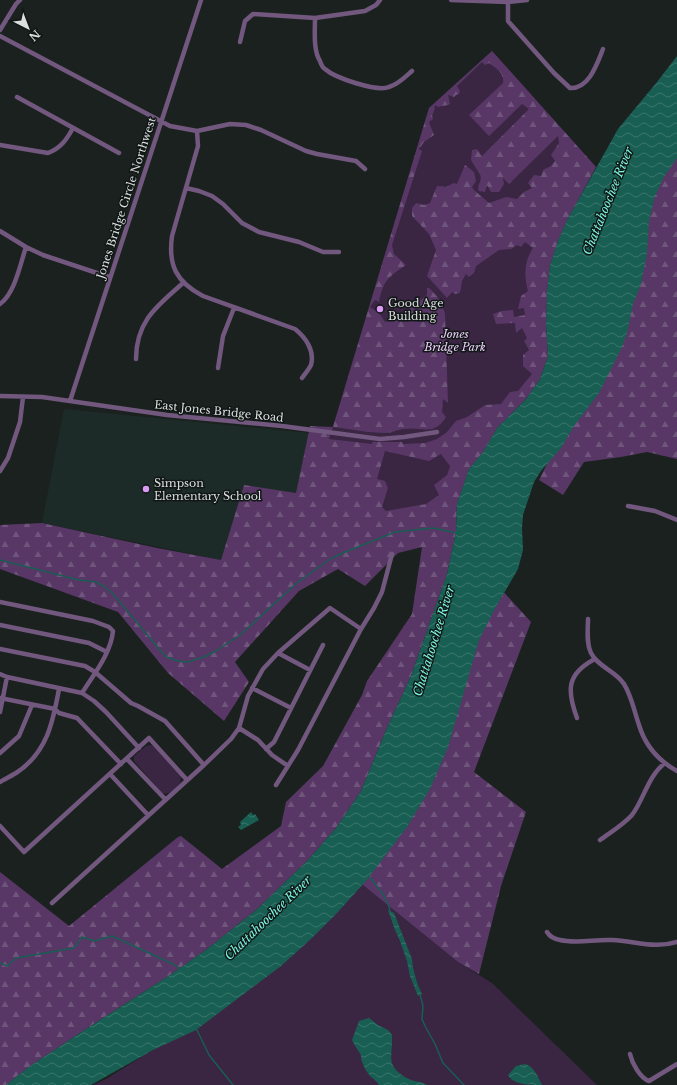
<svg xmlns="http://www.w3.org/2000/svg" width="677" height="1085" viewBox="0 0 677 1085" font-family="'Libre Baskerville',serif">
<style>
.built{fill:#1d2b28}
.green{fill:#3a2543}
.forest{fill:url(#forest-firs);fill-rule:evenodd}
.water{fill:url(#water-waves)}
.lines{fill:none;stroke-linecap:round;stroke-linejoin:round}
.stream{stroke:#185e53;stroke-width:1.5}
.minor{stroke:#72587e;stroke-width:4.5}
.poi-dot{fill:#da9af6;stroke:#111716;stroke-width:1.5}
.labels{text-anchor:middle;stroke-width:3;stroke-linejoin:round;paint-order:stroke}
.street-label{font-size:11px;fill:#dbdfde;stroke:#111716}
.poi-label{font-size:11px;fill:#dbdfde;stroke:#111716;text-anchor:start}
.park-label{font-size:11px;font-style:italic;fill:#eecffd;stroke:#111716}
.water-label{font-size:12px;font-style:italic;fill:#7af7e1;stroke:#111716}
</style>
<defs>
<pattern id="forest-firs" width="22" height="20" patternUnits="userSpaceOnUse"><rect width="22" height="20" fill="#583766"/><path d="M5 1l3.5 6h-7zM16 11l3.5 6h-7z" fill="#6f547b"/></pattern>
<pattern id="water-waves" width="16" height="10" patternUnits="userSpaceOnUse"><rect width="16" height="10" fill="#185e53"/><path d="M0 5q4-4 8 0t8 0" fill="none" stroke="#39756b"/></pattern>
</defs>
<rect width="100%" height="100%" fill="#1b211f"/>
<path class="built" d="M64,409L309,433L296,494L244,485L221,560L42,523Z"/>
<path class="green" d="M492,51L596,167L583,192L546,325L548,356L457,504L364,528L329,439L429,108Z
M150,745L153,746L181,776L180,783C175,788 170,796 162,793L134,761V756L146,746Z
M358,881L458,962L492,983L597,1085H93L106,1079L167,1041Z"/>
<path class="forest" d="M492,51L596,167L567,220L558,241L550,265L547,291L546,325L548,356L540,379L526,399L497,428L483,452L469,469L457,504L456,532L447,574L411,676L386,730L361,791L336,828L307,861L256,910L207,949L170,975L86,1029L30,1066L6,1085H0V872L69,926L178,837L181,836L222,869L281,826L286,802L323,766L362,695L367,681L412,614L422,547L398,553L365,586L338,569L299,591L235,662L249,682L224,721L168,673L118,612L0,569V525L42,523L157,548L221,560L244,485L296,493L310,426L333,427L429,108ZM482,62L485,65L489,63C496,68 505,74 503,83L469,115L489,136L522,104L529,109L482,156L477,149L472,150L471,160L481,176L480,183H479L478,189L479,191L485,192L487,185L491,192H499L504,184L503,178L509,184L558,136L559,143L551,155L555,161L551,166L543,170L541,176L534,175L528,183L532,188L524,192L517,199L506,197L489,203L474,190L472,187L476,181L474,172L465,165L457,184L454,183L446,187L437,186L430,203L424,205L416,203L412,208V216L429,234L436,250L427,276L447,298L452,292L455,294L460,293L462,281L466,274L469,277L474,273L476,266L499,250L511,249L517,245L521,247L525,242L533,248C524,261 524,276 528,291L521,296L518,309L524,308L525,315L514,317L513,310L502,311L493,314L496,324L515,323L516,333L522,328L527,338L524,341L529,350L523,355V366L532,374L518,391L510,392L501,404L485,405L467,417L456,421L447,432L437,439L425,443L403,444L402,442H372V444L329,439L333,427C350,429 369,433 386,433C392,433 398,429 404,429C422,426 434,437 446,417L442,412L443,399L448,403L445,314C442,303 438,296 429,288H427V295L421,300L420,298L413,302L400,320L398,318L385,322L379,313L370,307L375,300L379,302C383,281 388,277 406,265L394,254L392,245L422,151L419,149L424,142L434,135L429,122L433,119L432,115L435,108L434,107L436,105L437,107L448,105L450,104L448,95L454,97L456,95L459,94L460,91L457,86ZM385,451L429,461L441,454L450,466L447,475L434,485L439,495L426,504L386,511L382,507L388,488L385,481L377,479Z
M677,152V459L647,452L621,457L584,462L563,495L539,480L563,432L645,222L656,183Z
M489,576L531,622L474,772L526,812L501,886L479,974L458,962L358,881Z"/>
<path class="water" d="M677,56V158L664,177L655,196L649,221L647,253L641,284L633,304L627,333L622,347L599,393L574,426L561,448L541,471L534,482L523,515L522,528L523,550L518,569L493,612L479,640L448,747L430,789L407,827L365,882L337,913L312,938L281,966L196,1030L153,1050L91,1085H6L30,1066L86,1029L170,975L207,949L256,910L307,861L336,828L361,791L386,730L411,676L447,574L456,532L457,504L469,469L483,452L497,428L526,399L540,379L548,356L546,325L547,291L550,265L558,241L567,220L618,129L657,82Z
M251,812L253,815L255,814L259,820L241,830L238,827L241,825L240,822Z
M388,910L394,913L412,959L414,977L422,994L418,996L410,976L407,961L400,941L395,930Z
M369,1018L378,1025L388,1030L392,1035C393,1057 384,1066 409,1079C415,1082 421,1081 427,1085H379C377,1081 373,1079 370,1076C366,1071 360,1060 361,1055L354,1044L352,1040L359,1021Z
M525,1064C534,1066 538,1077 542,1085C530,1085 513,1085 508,1075L516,1066Z"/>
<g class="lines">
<path class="stream" d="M0,560L79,580L96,582L105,587L112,593L166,657L178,661L188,662L204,657L216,651L240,635L298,582L332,558L343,553L395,532L433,528L457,533
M369,876C377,887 389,899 390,912
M0,963L7,966L16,958L74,948L82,937L95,941L112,936L175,965L181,970
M412,967L417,985
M420,994L423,1006L422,1019L425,1026L435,1044L443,1063L464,1085
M196,1028L209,1055L233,1085"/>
<path class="minor" d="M451,0L508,2L527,0
M508,2V21L554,73L570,88C589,89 597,64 603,49
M315,18C315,31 313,50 320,61C321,64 323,68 325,69C335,78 377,92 389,87C399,84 405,77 412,71
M0,30L16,4L20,0
M0,36L170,126L197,131L230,124L246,125L261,130L306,151L317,154L356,161L365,169
M240,42L245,21L253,14L315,18L365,11L376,5L380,0
M17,97L119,153
M197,131L198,146L172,236C168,265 176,282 203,296L295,329C305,337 315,350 311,365C309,369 305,374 302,378
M0,145L48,153C61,148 67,139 73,128
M186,188L199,191L212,196L223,204L242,223L259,232L299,242L323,252H339
M0,231L26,247L43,255L109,277
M0,304C15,293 20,265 26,247
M136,359C136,321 157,306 183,283
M218,368L223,336L234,308
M0,396L42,397L167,415L282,426L380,439L404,437L437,432
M70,401L201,0
M0,471L8,458L20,422L23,397
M628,506L655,511L677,520
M0,602L93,621L109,627L113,631C111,653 94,674 82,693
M588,619C588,630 586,643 591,653C598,667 616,671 624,684C632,697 634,711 639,725C645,745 659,761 677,771
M0,625L89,643L107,652
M0,649L85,666L95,672L131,703L138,706L165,721L204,765L52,903
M278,653L310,670
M0,674L7,677L82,693L94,701L106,712L139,748
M252,688L291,708
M0,698L55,709L59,713L77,718L121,764
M0,712L7,677
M577,718C567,691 566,674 595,659
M239,728L258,740L272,755L288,766
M266,749L274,742L323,645
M0,753L19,736L32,705
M127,759L165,799
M204,765L231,739L239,728L248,696L263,669L278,653L330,608L361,629
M110,774L148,815
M0,782C5,779 11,776 16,773C47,753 53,722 59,689
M276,785L298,750L361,629L374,608L382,592L392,554
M0,826L24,852L149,738L187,780
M600,840C611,832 623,825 632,815C644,799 648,776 665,763
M547,932C550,937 554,939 560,940C577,944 595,939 612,940C635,941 655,949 677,942
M630,1054C632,1063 640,1078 649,1081L677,1064"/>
</g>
<g class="poi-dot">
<circle cx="380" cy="309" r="4"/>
<circle cx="146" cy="489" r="4"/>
</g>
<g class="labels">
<g class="street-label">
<text transform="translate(126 198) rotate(-72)" y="4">Jones Bridge Circle Northwest</text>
<text transform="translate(219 411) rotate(6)" y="4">East Jones Bridge Road</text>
</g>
<g class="poi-label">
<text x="388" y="307">Good Age<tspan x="388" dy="13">Building</tspan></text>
<text x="154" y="487">Simpson<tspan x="154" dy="13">Elementary School</tspan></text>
</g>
<g class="park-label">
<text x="455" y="338">Jones<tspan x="455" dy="13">Bridge Park</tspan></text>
</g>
<g class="water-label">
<text transform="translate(608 201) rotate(-68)" y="4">Chattahoochee River</text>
<text transform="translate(434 641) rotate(-73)" y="4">Chattahoochee River</text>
<text transform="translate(268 918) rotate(-44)" y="4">Chattahoochee River</text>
</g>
</g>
<g transform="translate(28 28) rotate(138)" stroke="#111716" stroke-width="3" paint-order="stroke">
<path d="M0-3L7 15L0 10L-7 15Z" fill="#dbdfde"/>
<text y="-6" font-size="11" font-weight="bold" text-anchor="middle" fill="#dbdfde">N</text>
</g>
</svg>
